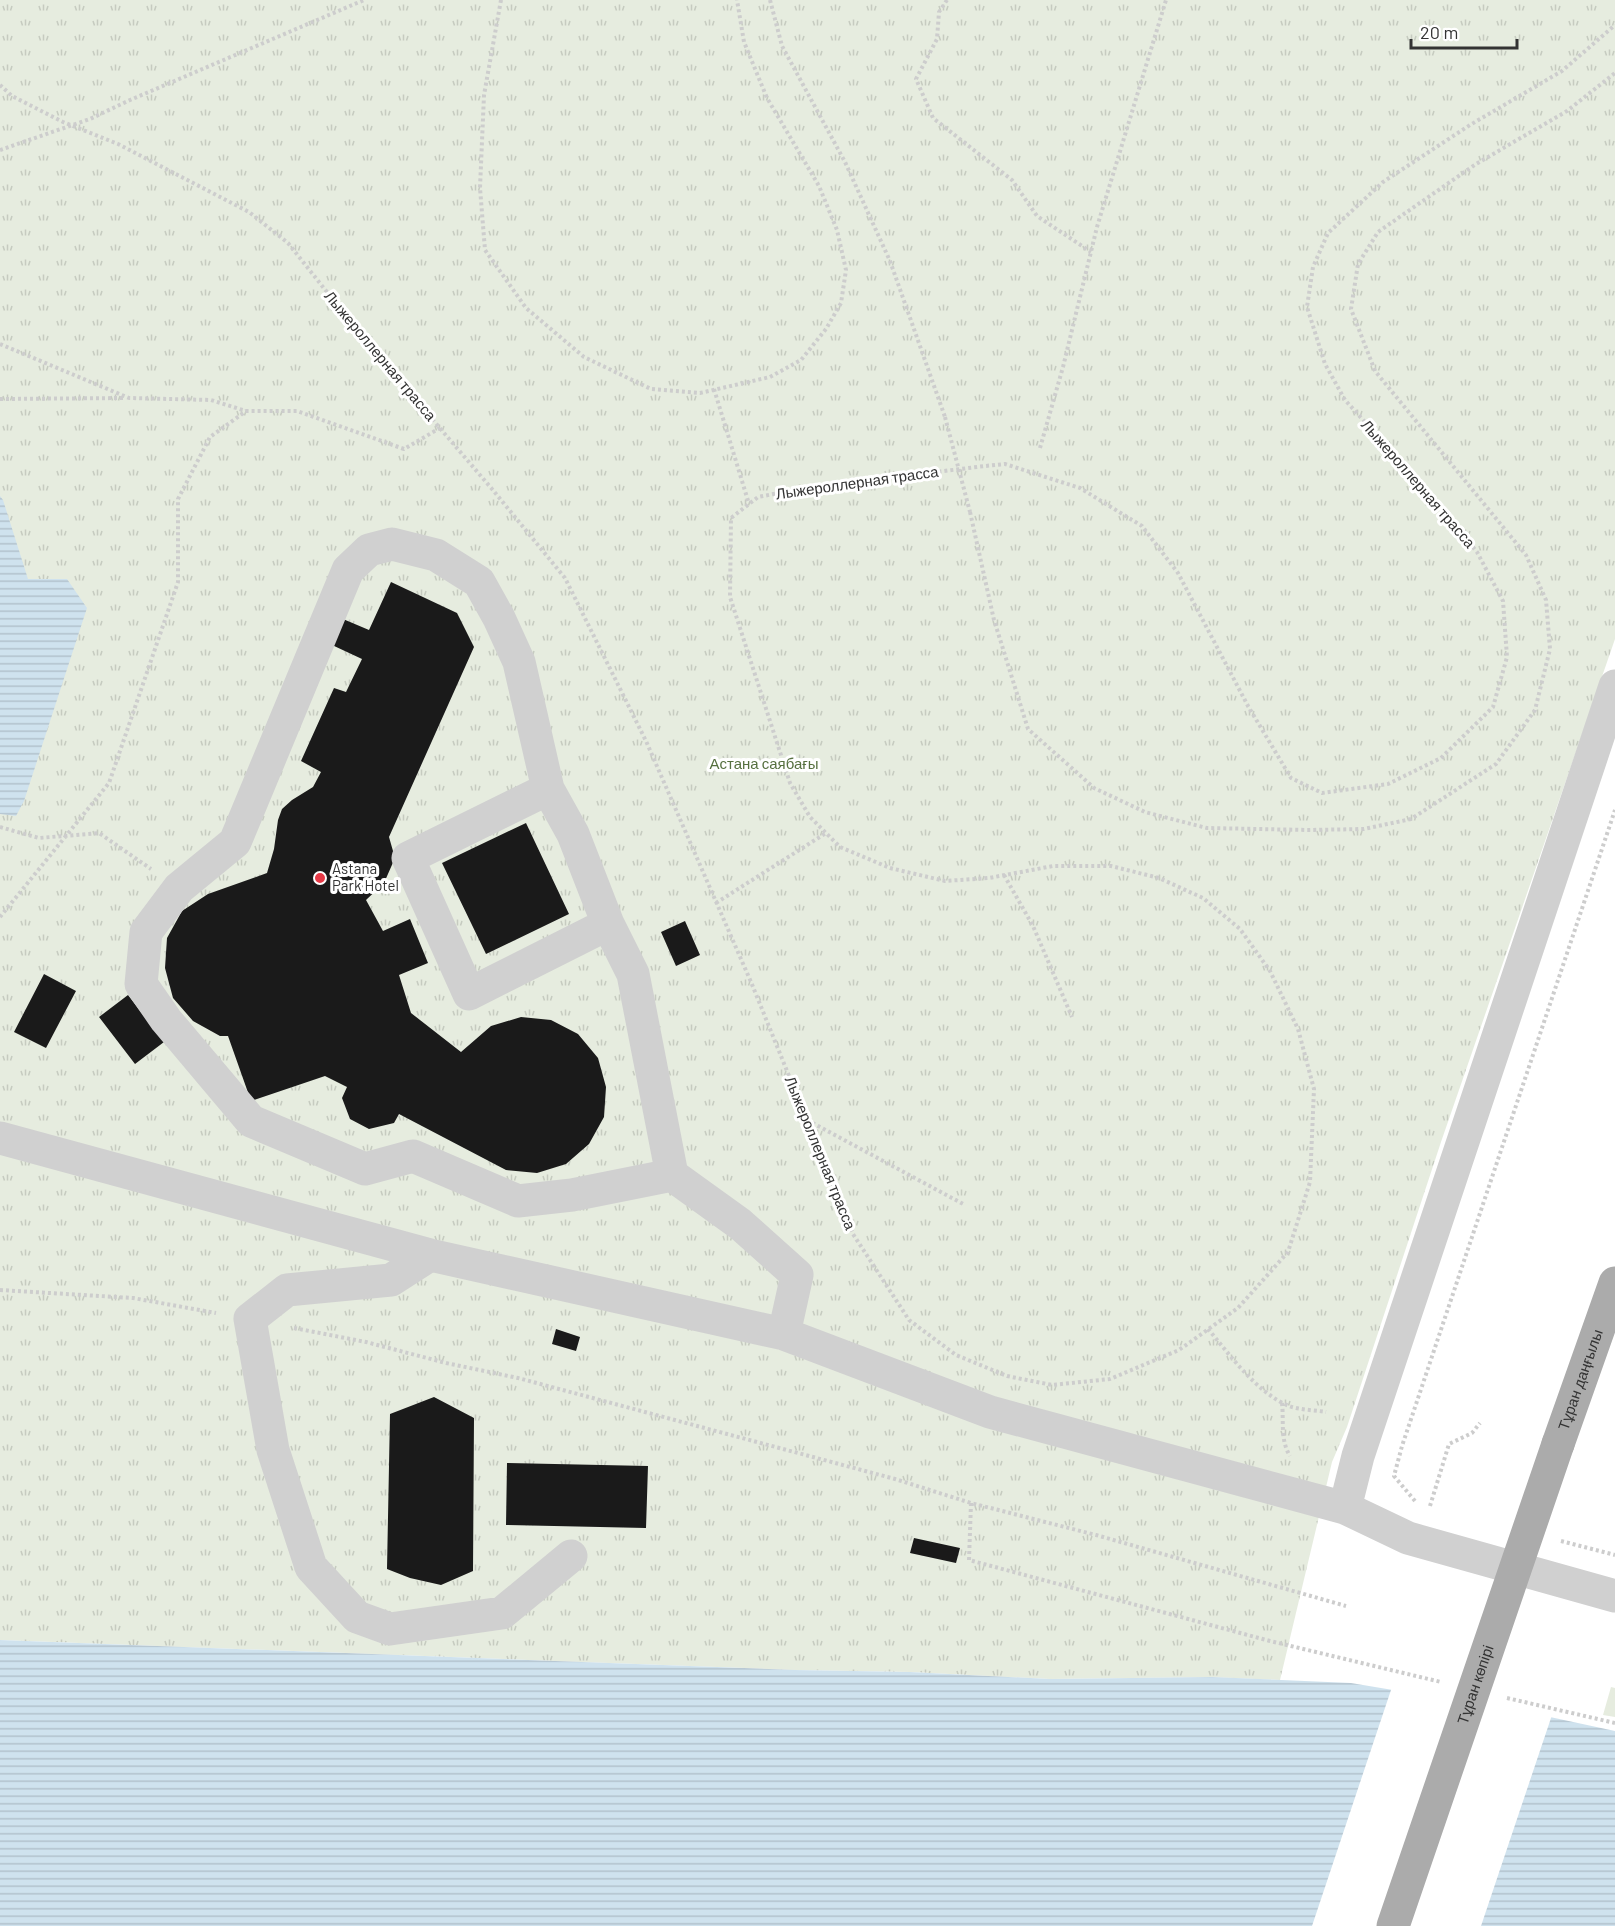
<svg xmlns="http://www.w3.org/2000/svg" width="1615" height="1926" viewBox="0 0 1615 1926" font-family="Barlow,sans-serif">
<style>
.grass{fill:#e6ecdf}
.park{fill:url(#park-tufts)}
.water{fill:url(#water-rules)}
.pier{fill:#fff}
.building{fill:#1a1a1a}
.lines{fill:none;stroke-linecap:round;stroke-linejoin:round}
.path{stroke:#cdcdcd;stroke-width:4;stroke-dasharray:3 3;stroke-linecap:butt}
.minor{stroke:#d0d0d0;stroke-width:33}
.major{stroke:#ababab;stroke-width:33}
.path-bridge{stroke:#cdcdcd;stroke-width:4;stroke-dasharray:3 3;stroke-linecap:butt}
.major-bridge{stroke:#ababab;stroke-width:33}
.poi-dot{fill:#e63946;stroke:#fff;stroke-width:2}
.labels{text-anchor:middle;stroke-width:6;stroke-linejoin:round;paint-order:stroke}
.street-label{font-size:15px;fill:#333;stroke:#fff}
.park-label{font-size:15px;fill:#56703f;stroke:#fff}
.poi-label{font-size:15px;fill:#333;stroke:#fff;text-anchor:start}
</style>
<defs>
<pattern id="park-tufts" width="24" height="20" patternUnits="userSpaceOnUse" patternTransform="scale(1.5)"><rect width="24" height="20" fill="#e6ecdf"/><path d="M3 7l-1-3M5 7V3M7 7l1-3M15 17l-1-3M17 17v-4M19 17l1-3" fill="none" stroke="#c6cbc0"/></pattern>
<pattern id="water-rules" width="6" height="5" patternUnits="userSpaceOnUse" patternTransform="scale(1.5)"><rect width="6" height="5" fill="#cfe2ee"/><path d="M0 2.5h6" fill="none" stroke="#b2c2cd"/></pattern>
</defs>
<rect width="100%" height="100%" fill="#fff"/>
<path class="grass" d="M1611,1687L1615,1688V1717L1603,1715Z"/>
<path class="park" d="M0,0H1615V639L1441,1142L1347,1427L1332,1462L1280,1680L1212,1677L1050,1679L910,1672L795,1670L0,1640Z"/>
<path class="water" d="M0,496L3,500L28,579H67L87,608L24,801L16,816L0,814Z
M0,1640L795,1670L910,1672L1050,1679L1212,1677L1351,1683L1536,1714L1615,1731V1926H0Z"/>
<path class="pier" d="M1392,1687L1552,1715L1481,1926H1312Z"/>
<path class="building" d="M391,582L457,613L474,647L389,837L395,858L384,883L366,900L383,931L410,919L428,963L399,975L411,1013L461,1052L491,1026L521,1017L551,1020L578,1034L598,1058L606,1087L604,1117L589,1144L566,1164L537,1173L506,1170L399,1114L394,1123L369,1129L350,1119L342,1098L347,1087L325,1076L251,1101L228,1036H220L193,1021L173,998L165,968L167,938L182,911L208,894L267,873L274,849L278,820L282,809L292,800L313,787L321,772L301,761L334,688L346,692L362,659L332,645L343,619L369,630Z
M526,823L569,914L486,954L442,863Z
M685,921L700,955L676,966L661,932Z
M44,974L76,991L46,1048L14,1032Z
M128,995L164,1042L135,1064L99,1017Z
M556,1329L580,1337L576,1351L552,1344Z
M434,1397L474,1418L473,1571L441,1585L410,1578L387,1569L390,1414Z
M507,1463L648,1466L646,1528L506,1525Z
M914,1538L960,1548L956,1563L910,1553Z"/>
<g class="lines">
<path class="path" d="M501,0L484,95L480,188L485,250L526,308L584,357L651,389L700,393L770,377L801,360L826,329L841,303L846,270L837,230L819,186L767,98L744,42L737,0
M770,0L782,46L845,162L890,261L945,417
M947,0L939,12L937,39L916,79L933,118L1012,180L1037,216L1091,252
M0,85L12,96L63,122L118,144L249,212L288,243L373,350L492,489L565,578L646,741L751,982L853,1234L909,1320L956,1355L1007,1376L1052,1385L1110,1379L1179,1350L1238,1308L1288,1252L1310,1182L1314,1089L1298,1029L1270,971L1240,929L1203,898L1159,878L1111,866H1053L989,878L945,881L890,868L840,847L810,817L790,783L730,597L731,518L758,497L805,488L985,466L1005,464L1080,488L1142,526L1178,573L1248,706L1291,778L1322,793L1388,784L1441,758L1493,707L1507,657L1503,601L1477,552L1423,486L1345,400L1325,364L1307,307L1313,267L1328,233L1383,182L1470,125L1562,71L1615,25
M0,150L90,119L130,100L364,0
M0,344L129,398L211,400L246,411
M714,389L749,504
M0,399L125,398
M1040,448L1063,367L1097,227L1166,0
M970,512L994,620L1028,729L1094,788L1145,812L1207,828L1309,830L1364,829L1411,819L1496,764L1535,710L1550,649L1546,600L1526,555L1375,371L1351,309L1358,264L1378,232L1476,164L1567,111L1615,73
M0,827L39,838L99,833L151,869
M1004,875L1033,926L1072,1017
M716,903L826,833
M0,917L109,783L178,582V499L210,437L246,411H297L404,449L440,428
M807,1120L965,1205
M0,1290L133,1298L216,1313
M294,1328L366,1342L446,1363L518,1378L895,1479L971,1503L1096,1535L1346,1606
M1208,1329C1230,1355 1257,1393 1289,1406C1300,1410 1314,1410 1326,1412
M1282,1403C1284,1421 1280,1440 1290,1456
M1415,1501L1394,1476L1402,1446L1615,810
M971,1503L969,1560L1270,1641L1441,1682
M1430,1506L1449,1444L1472,1433L1480,1423
M1561,1541L1615,1555
M1507,1698L1615,1723"/>
<path class="minor" d="M548,789L408,858L469,994L608,924
M0,1138L430,1255L784,1334L990,1412L1345,1508L1408,1538L1615,1596
M672,1175L572,1195L518,1201L413,1156L365,1169L251,1121L166,1020L141,984L146,932L179,888L235,842L348,570L369,550L392,544L436,555L479,582L499,618L519,662L548,789L573,834L608,924L633,974L672,1175L740,1224L797,1275L784,1334
M430,1255L391,1280L287,1290L250,1319L273,1450L311,1567L357,1617L390,1629L502,1613L571,1556
M1345,1508L1358,1456L1615,686"/>
<path class="major" id="s1" d="M1558,1444L1615,1283"/>
<path class="path-bridge" d="M945,417L970,512"/>
<path class="major-bridge" id="s2" d="M1393,1926L1558,1444"/>
</g>
<circle class="poi-dot" cx="320" cy="878" r="6"/>
<g class="labels">
<g class="street-label">
<text transform="translate(380 356) rotate(50)" y="5">Лыжероллерная трасса</text>
<text transform="translate(857 483) rotate(-8)" y="5">Лыжероллерная трасса</text>
<text transform="translate(1418 484) rotate(49)" y="5">Лыжероллерная трасса</text>
<text transform="translate(820 1153) rotate(68)" y="5">Лыжероллерная трасса</text>
<text dy="5" stroke="none"><textPath href="#s1" startOffset="68">Тұран даңғылы</textPath></text>
<text dy="5" stroke="none"><textPath href="#s2" startOffset="255">Тұран көпірі</textPath></text>
</g>
<g class="park-label">
<text x="764" y="769">Астана саябағы</text>
</g>
<g class="poi-label">
<text x="332" y="874">Astana<tspan x="332" dy="17">Park Hotel</tspan></text>
</g>
</g>
<path d="M1411 39v9h106v-9" fill="none" stroke="#333333" stroke-width="3"/>
<text x="1420" y="39" font-size="18" fill="#333333" stroke="#ffffff" stroke-width="4.5" paint-order="stroke">20 m</text>
</svg>
